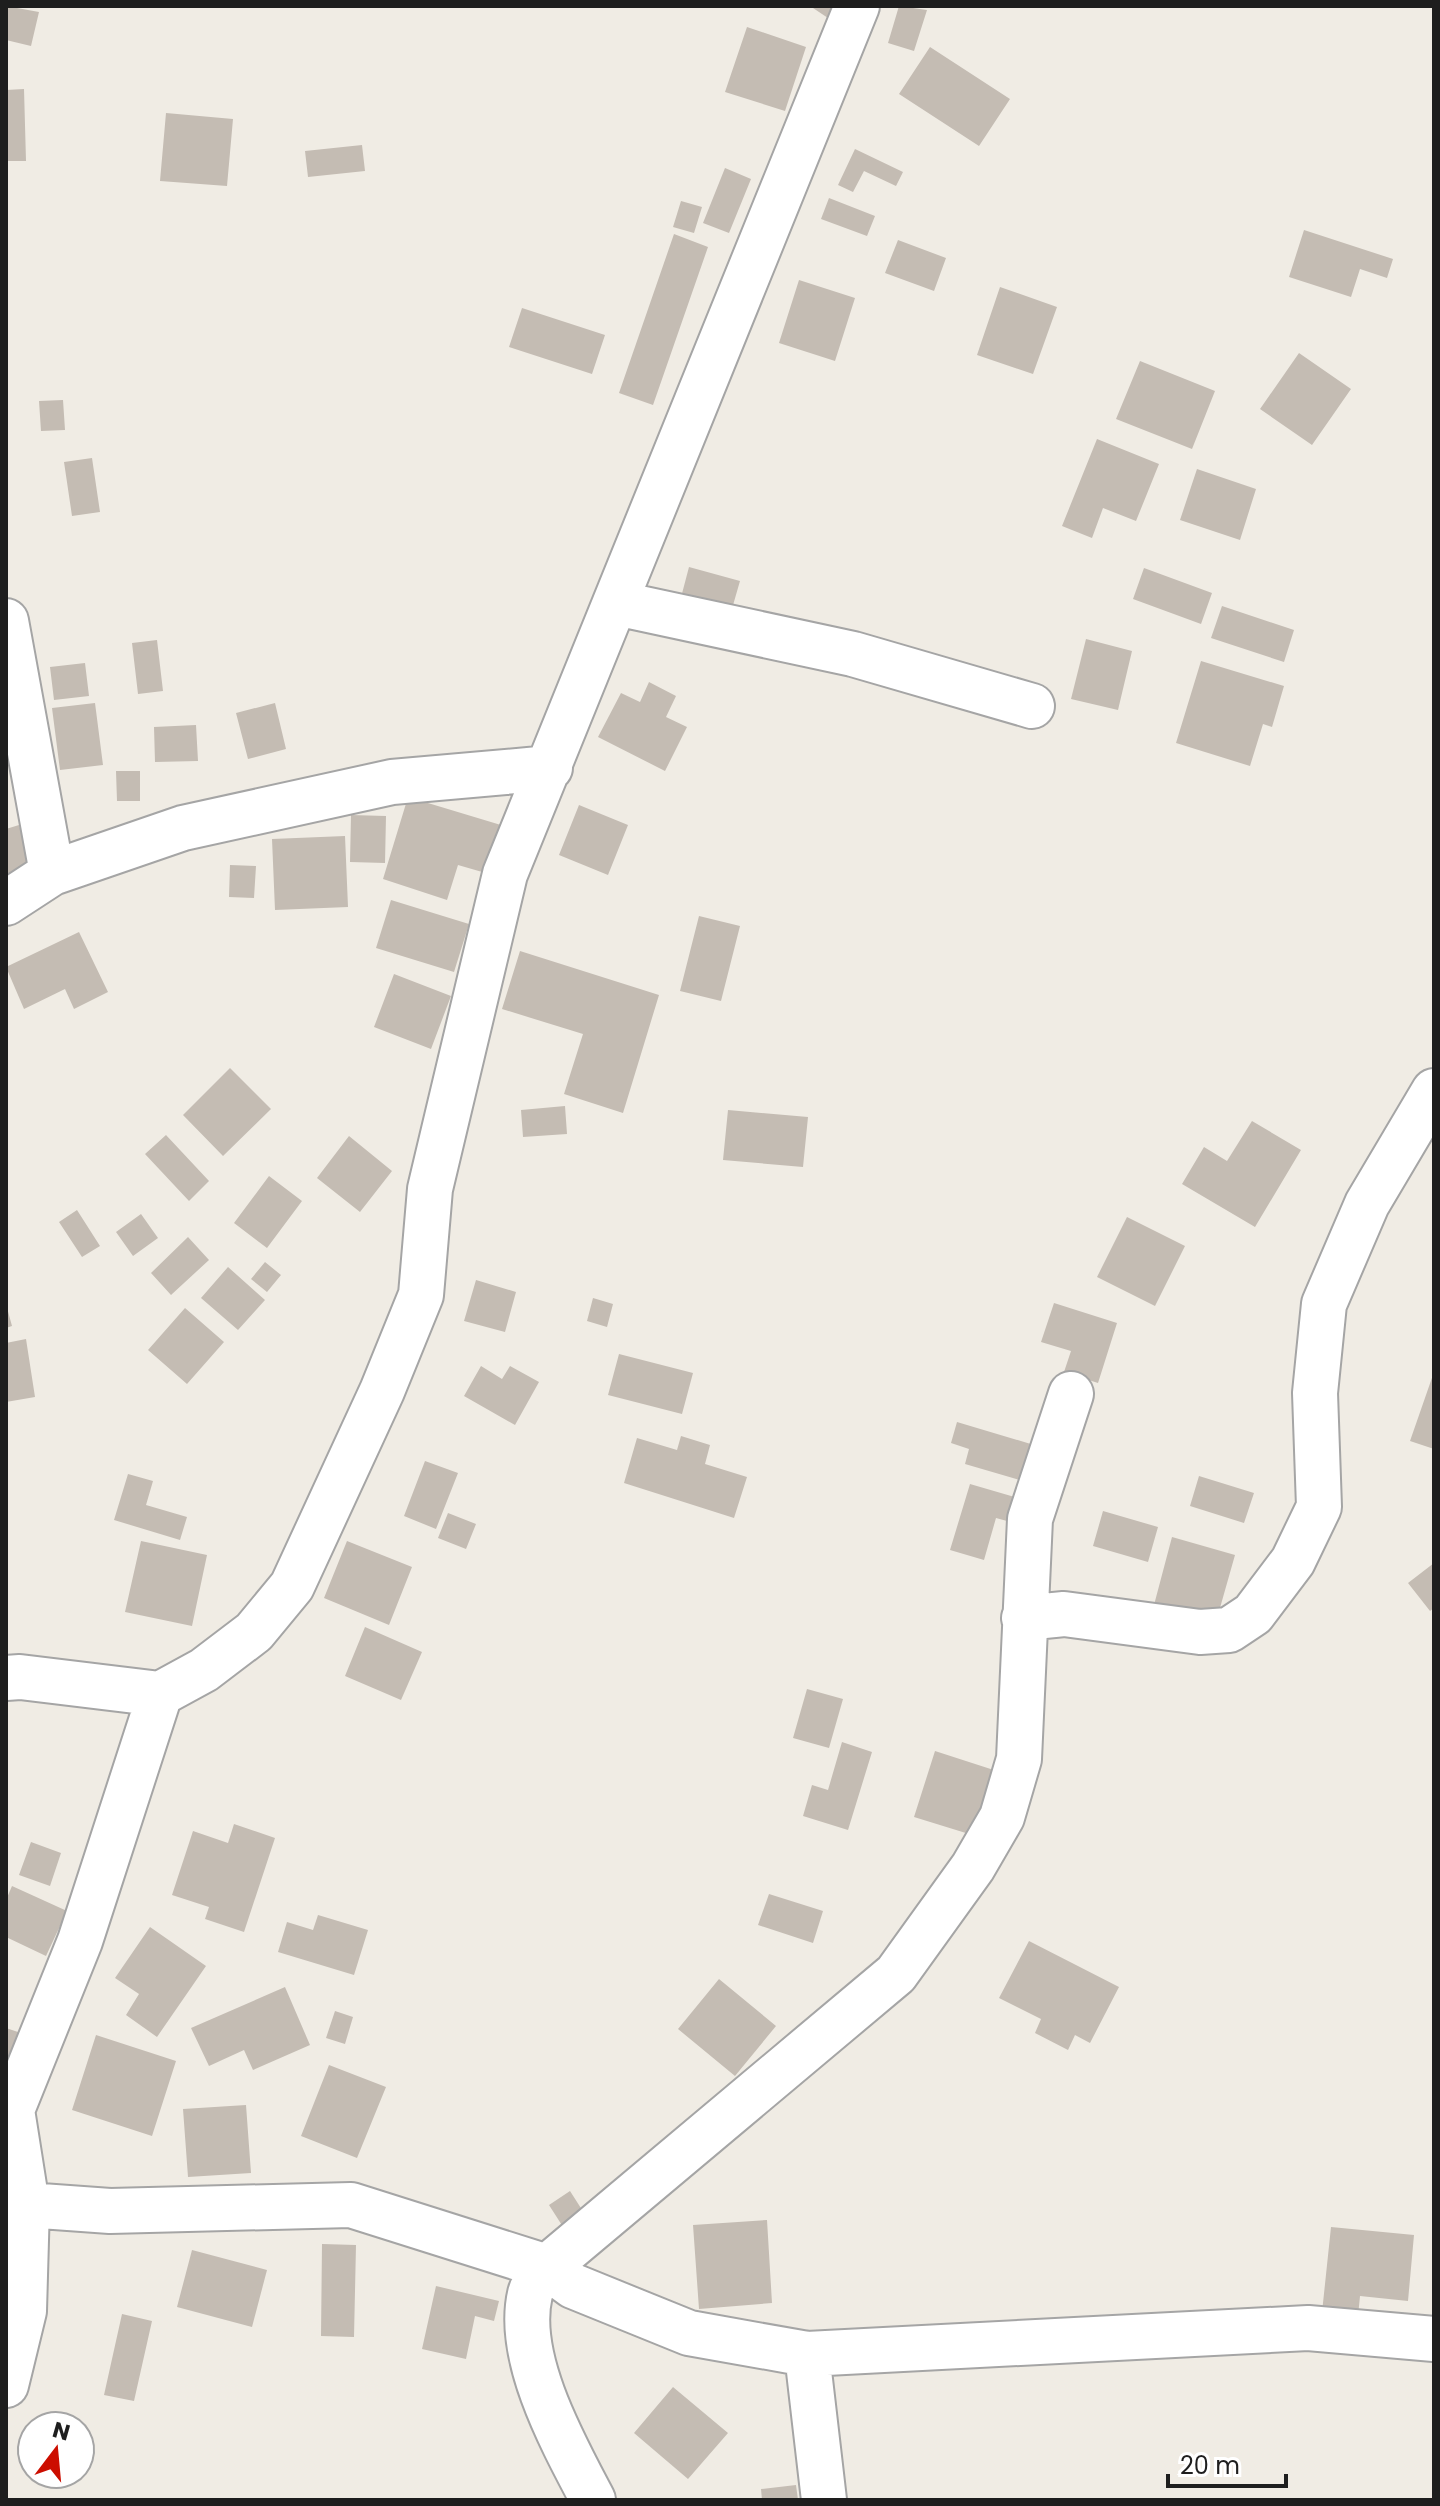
<svg xmlns="http://www.w3.org/2000/svg" width="1440" height="2506" viewBox="0 0 1440 2506" font-family="Poppins,sans-serif">
<style>
.building{fill:#c4bcb3}
.lines{fill:none;stroke-linecap:round;stroke-linejoin:round}
.minor-casing{stroke:#a5a5a5;stroke-width:48}
.minor{stroke:#fff;stroke-width:44}
</style>
<rect width="100%" height="100%" fill="#f0ece4"/>
<path class="building" d="M6,6L39,12L31,46L6,40Z
M810,6H836L828,18Z
M899,6L927,10L914,51L888,43Z
M747,27L806,47L785,111L725,92Z
M930,47L1010,99L979,146L899,94Z
M24,89L26,161H6V90Z
M166,113L233,119L227,186L160,181Z
M362,145L365,171L308,177L305,151Z
M855,149L903,172L896,186L864,171L853,192L838,185Z
M725,168L751,179L729,233L703,223Z
M829,198L875,216L867,236L821,219Z
M681,201L702,207L694,233L673,227Z
M1304,230L1393,259L1387,278L1360,269L1351,297L1289,277Z
M674,234L708,247L653,405L619,393Z
M898,240L946,258L934,291L885,273Z
M799,280L855,298L835,361L779,343Z
M1000,287L1057,307L1033,374L977,355Z
M522,308L605,335L592,374L509,347Z
M1299,353L1351,389L1312,445L1260,409Z
M1140,361L1215,391L1192,449L1116,419Z
M63,400L65,430L41,431L39,401Z
M1097,439L1159,464L1136,521L1103,508L1092,538L1062,526Z
M92,458L100,512L72,516L64,462Z
M1197,469L1256,489L1240,540L1180,520Z
M689,567L740,581L729,619L679,605Z
M1144,568L1212,593L1201,624L1133,599Z
M1222,606L1294,630L1284,662L1211,638Z
M1086,639L1132,651L1118,710L1071,699Z
M157,640L163,691L138,694L132,643Z
M1201,661L1284,686L1272,727L1263,724L1250,766L1176,743Z
M85,663L89,696L54,700L50,667Z
M649,682L676,696L666,717L687,727L665,771L598,737L621,693L640,702Z
M95,703L103,765L60,770L52,708Z
M275,703L286,749L248,759L236,713Z
M196,725L198,761L155,762L154,727Z
M116,771H140V801H117Z
M408,797L511,828L496,876L458,865L447,900L383,879Z
M579,805L628,825L608,875L559,855Z
M351,815L386,816L385,863L350,862Z
M19,825L33,873L6,881V829Z
M345,836L348,907L275,910L272,839Z
M230,865L256,866L254,898L229,897Z
M391,900L469,924L454,972L376,948Z
M699,916L740,926L721,1001L680,991Z
M79,932L108,992L74,1009L65,989L24,1009L6,967Z
M520,951L659,995L623,1113L564,1094L583,1034L502,1009Z
M394,974L451,996L431,1049L374,1027Z
M230,1068L271,1109L223,1156L183,1115Z
M565,1106L567,1134L523,1137L521,1110Z
M728,1110L808,1117L803,1167L723,1160Z
M1252,1121L1301,1150L1255,1227L1182,1184L1204,1147L1227,1161Z
M166,1135L209,1181L189,1201L145,1154Z
M349,1136L392,1171L360,1212L317,1178Z
M269,1176L302,1201L267,1248L234,1223Z
M77,1210L100,1246L82,1257L59,1222Z
M141,1214L158,1238L133,1256L116,1232Z
M1127,1217L1185,1246L1155,1306L1097,1277Z
M188,1237L209,1260L171,1295L151,1273Z
M265,1262L281,1275L267,1292L251,1279Z
M228,1267L265,1300L238,1330L201,1298Z
M476,1280L516,1292L505,1332L464,1321Z
M593,1298L613,1304L607,1327L587,1321Z
M1054,1303L1117,1323L1098,1383L1064,1372L1071,1351L1041,1342Z
M6,1304L12,1326L6,1328Z
M185,1308L224,1342L187,1384L148,1350Z
M26,1339L35,1397L6,1402V1343Z
M619,1354L693,1373L682,1414L608,1395Z
M481,1366L502,1379L510,1366L539,1382L515,1425L464,1396Z
M1434,1372V1449L1410,1441Z
M957,1422L1034,1445L1023,1481L965,1464L969,1449L951,1443Z
M681,1436L710,1445L705,1464L747,1477L734,1518L624,1483L637,1438L677,1450Z
M425,1461L458,1473L436,1529L404,1516Z
M128,1474L153,1481L146,1505L187,1517L180,1540L114,1520Z
M1199,1476L1254,1493L1244,1523L1190,1506Z
M970,1484L1028,1501L1022,1525L996,1518L984,1560L950,1550Z
M1103,1511L1158,1527L1148,1562L1093,1546Z
M448,1513L476,1524L466,1549L438,1538Z
M1172,1537L1235,1555L1216,1622L1154,1605Z
M141,1541L207,1555L192,1626L125,1612Z
M347,1541L412,1567L389,1625L324,1598Z
M1434,1563V1608L1430,1611L1408,1583Z
M365,1627L422,1652L401,1700L345,1676Z
M807,1689L843,1699L829,1748L793,1738Z
M842,1742L872,1752L848,1830L803,1816L812,1785L828,1790Z
M935,1751L1003,1773L982,1838L914,1817Z
M234,1824L275,1838L244,1932L205,1919L209,1907L172,1895L193,1831L228,1843Z
M31,1842L61,1853L50,1886L19,1875Z
M12,1886L67,1911L46,1956L6,1937V1900Z
M769,1894L823,1911L813,1943L758,1925Z
M318,1915L368,1930L354,1975L278,1952L287,1922L313,1930Z
M150,1927L206,1966L157,2037L126,2015L139,1994L115,1978Z
M1029,1941L1119,1987L1090,2043L1075,2035L1068,2050L1035,2033L1041,2019L999,1998Z
M719,1979L776,2026L735,2076L678,2029Z
M285,1987L310,2045L253,2070L244,2050L209,2066L191,2028Z
M335,2011L353,2017L345,2044L326,2038Z
M6,2028L21,2033L6,2073Z
M96,2035L176,2061L152,2136L72,2110Z
M329,2065L386,2087L357,2158L301,2136Z
M246,2105L251,2173L188,2177L183,2109Z
M570,2191L586,2216L565,2230L549,2205Z
M767,2220L772,2303L699,2309L693,2225Z
M1331,2227L1414,2235L1408,2301L1360,2296L1357,2326L1321,2322Z
M322,2244L356,2245L354,2337L321,2336Z
M192,2250L267,2270L252,2327L177,2307Z
M436,2286L499,2301L494,2321L475,2316L466,2359L422,2349Z
M122,2314L152,2321L134,2401L104,2395Z
M673,2387L728,2433L688,2479L634,2433Z
M796,2485L798,2500H762L761,2489Z"/>
<g class="lines">
<defs>
<path id="minor" d="M616,603L853,654L1032,706
M6,621L52,873
M6,903L52,873L183,828L392,782L550,768
M1024,1618L1064,1614L1200,1632L1229,1630L1253,1614L1293,1561L1319,1507L1315,1393L1324,1304L1367,1204L1434,1091
M6,1678L20,1677L160,1694
M27,2205L110,2211L351,2205L547,2267L573,2286L689,2333L807,2354L1308,2328L1434,2339
M807,2354L824,2500
M6,2385L24,2311L27,2205L12,2110L80,1941L160,1694L204,1670L254,1632L292,1586L382,1391L421,1295L430,1189L505,874L857,6
M593,2500C564,2445 515,2358 530,2294C532,2285 542,2275 547,2267L896,1974L973,1867L1002,1817L1019,1759L1030,1519L1071,1394"/>
</defs>
<use href="#minor" class="minor-casing"/>
<use href="#minor" class="minor"/>
</g>
<rect width="1440" height="2506" fill="none" stroke="#1e1e1e" stroke-width="16"/>
<g transform="translate(56 2450) rotate(16)"><circle r="38" fill="#ffffff" stroke="#a5a5a5" stroke-width="2"/>
<path d="M0-6L14 30L0 20L-14 30Z" fill="#cc0e00"/>
<text y="-12" font-size="22" font-weight="bold" text-anchor="middle" fill="#1e1e1e">N</text>
</g>
<path d="M1168 2474v12h118v-12" fill="none" stroke="#1e1e1e" stroke-width="4"/>
<text x="1180" y="2474" font-size="24" fill="#1e1e1e" stroke="#ffffff" stroke-width="6" paint-order="stroke">20 m</text>
</svg>
